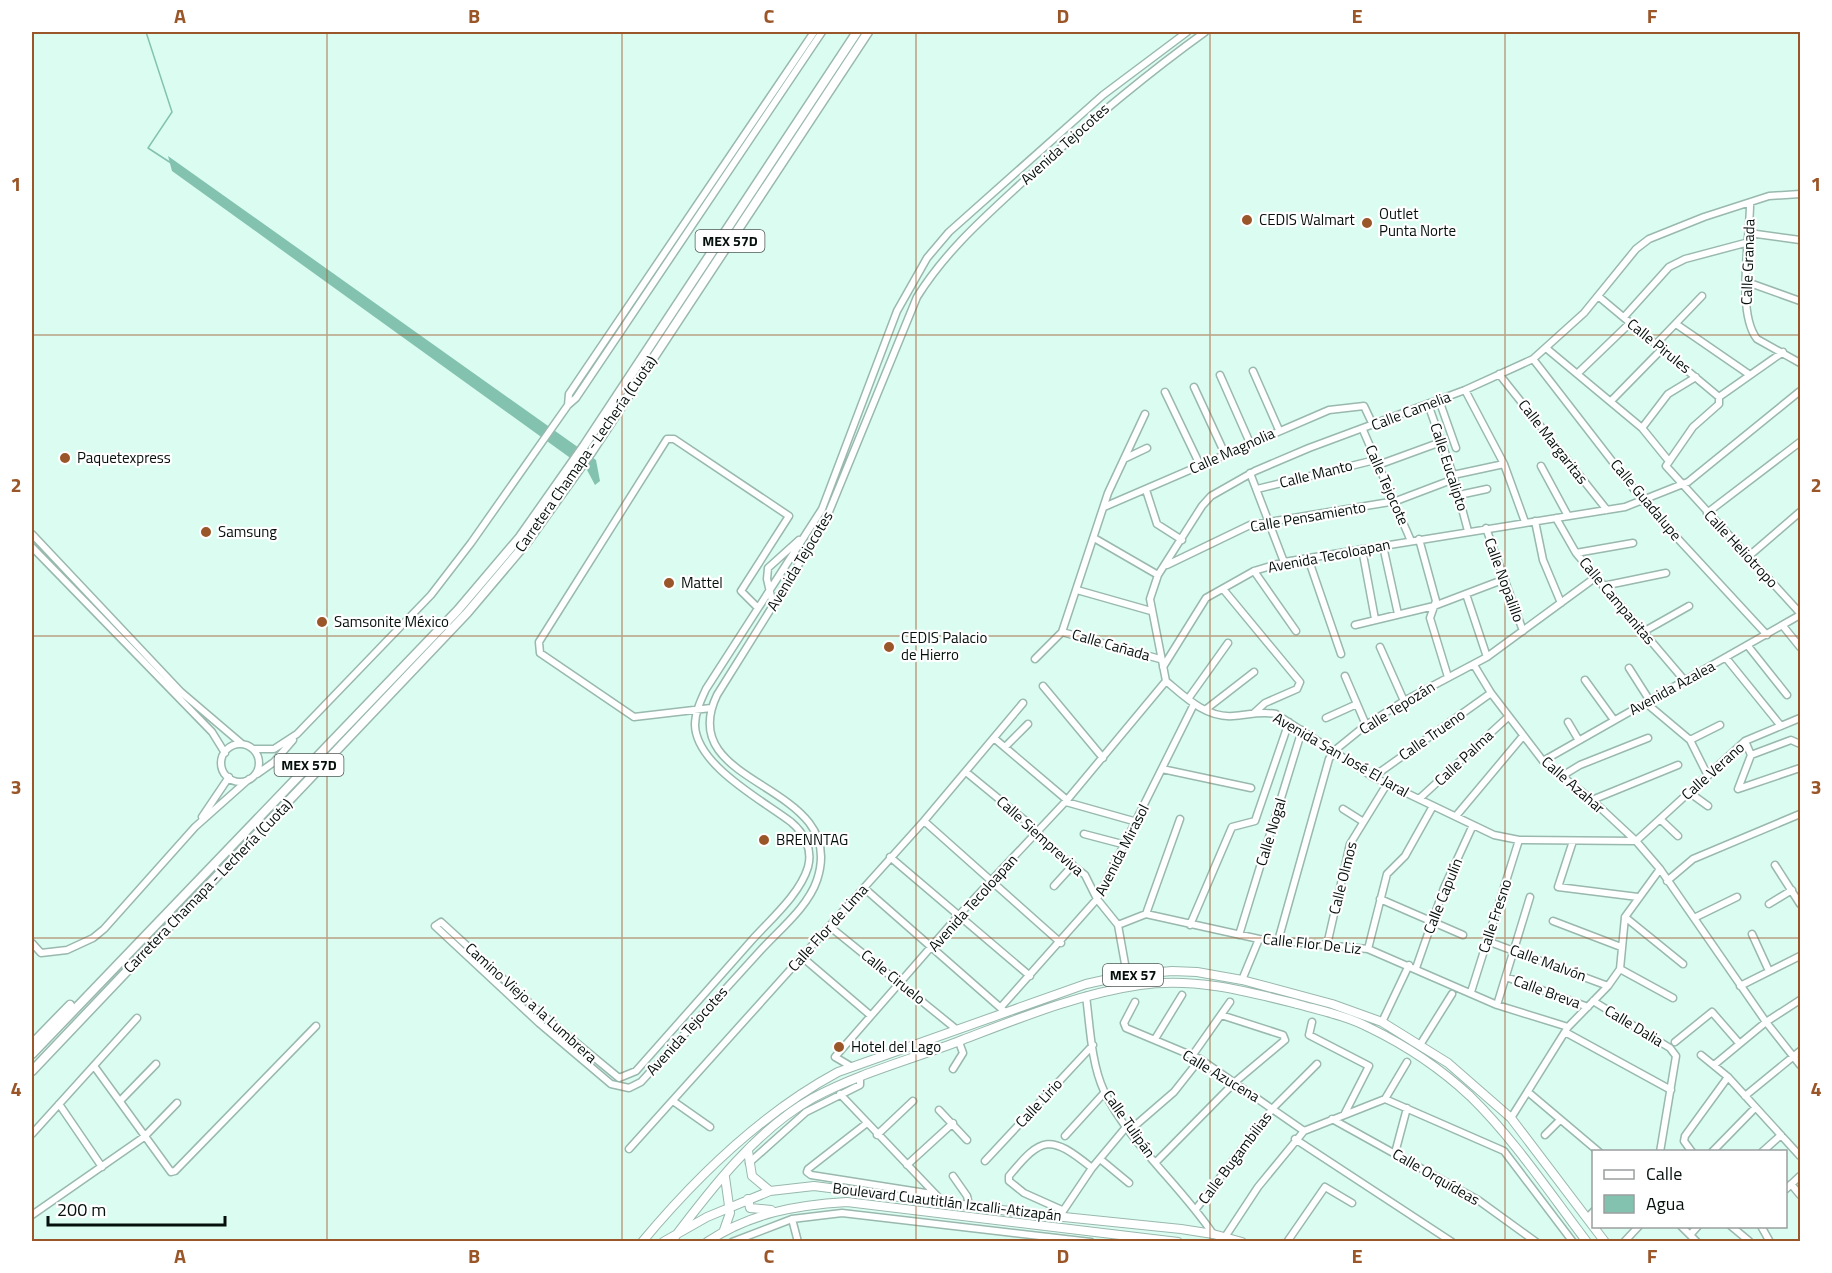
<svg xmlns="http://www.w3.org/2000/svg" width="1832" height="1273" viewBox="0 0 1832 1273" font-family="'Titillium Web',sans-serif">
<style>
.water{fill:#84c2b0}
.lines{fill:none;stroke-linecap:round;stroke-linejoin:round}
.stream{stroke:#84c2b0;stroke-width:1.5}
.minor-casing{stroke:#99b8ae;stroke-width:9}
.major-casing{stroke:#99b8ae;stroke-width:10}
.highway-casing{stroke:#99b8ae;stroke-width:11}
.minor{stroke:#fff;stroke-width:6}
.major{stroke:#fff;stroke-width:8}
.highway{stroke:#fff;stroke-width:8}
.grid{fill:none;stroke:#9a5628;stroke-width:1.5;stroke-opacity:0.55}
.poi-dot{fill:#9a5628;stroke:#fff;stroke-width:2}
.labels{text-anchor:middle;stroke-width:4.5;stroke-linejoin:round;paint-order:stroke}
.shield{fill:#fff;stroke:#505855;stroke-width:1.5}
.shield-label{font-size:14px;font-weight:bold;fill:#05100c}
.street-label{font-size:15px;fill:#05100c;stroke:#fff}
.poi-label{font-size:15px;fill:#05100c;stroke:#fff;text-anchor:start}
.neatline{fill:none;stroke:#9a5628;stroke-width:2}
.grid-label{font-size:20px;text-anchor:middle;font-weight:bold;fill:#9a5628}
</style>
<rect width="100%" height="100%" fill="#dbfcf1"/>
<path class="water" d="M168,156L596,460L600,481L595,485L587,470L172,171Z"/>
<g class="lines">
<path class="stream" d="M146,32L172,112L148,148L171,163"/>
<defs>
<path id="minor" d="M1187,32L1103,95L949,232L927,258L897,311L822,509L706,689C701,700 695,712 695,725C696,765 762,800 791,822C804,833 813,849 808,867C800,894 771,919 752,940C714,983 675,1027 636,1071L619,1078L544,1016L441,922L435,926L539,1023L611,1084L629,1088L641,1082C680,1039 720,995 760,951C779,930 808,907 817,880C850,781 672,789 717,695L824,524L917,297C947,249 987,215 1028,177C1087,124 1141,78 1205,32
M1750,204C1750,239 1736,312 1757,339L1800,363
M1749,233L1800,240
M1747,282L1800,301
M1598,296L1719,397
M1624,317L1669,267L1685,259L1749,242
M1676,324L1750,375
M1656,344L1702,296
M1546,348L1642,428L1668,460
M1783,352L1719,397V404L1693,427L1666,466L1800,613
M1533,359L1643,501L1767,635
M1253,371L1279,430
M1499,374L1607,510
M1577,374L1630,323
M1220,375L1250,443
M1194,387L1225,454
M1465,390L1504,464L1525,522
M1165,392L1200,465
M1439,400L1456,448
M1611,401L1662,349
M1428,404L1453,475L1468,531
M568,405L569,394L814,32
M1642,428L1668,394L1696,377
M1363,430L1411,541
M1126,458L1147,448
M1378,465L1441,442
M1541,466L1568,516
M1250,473L1284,562
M1453,475L1504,464
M1257,489L1375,460
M1146,490L1157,524L1182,540
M1459,495L1487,489
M1104,507L1329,410L1364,406L1373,425
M1707,513L1800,442
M1556,518L1576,553L1685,681
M1535,521L1543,560L1561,603
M1486,528L1523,631
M32,534L181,692L242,744
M1094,538L1158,575
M1419,539L1436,601L1430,618L1448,677
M1383,546L1398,614
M32,547L212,732L225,753
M1362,549L1375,619
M1576,553L1633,543
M1749,556L1800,512
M1308,558L1341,654
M1167,565L1250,525L1396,501L1454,479
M1254,571L1296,631
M1603,586L1666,573
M1223,589L1300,682L1297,689L1265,703L1254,713
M1077,590L1151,611
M1466,594L1487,657
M773,605L767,579L768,568L799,540
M1355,625L1434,606L1505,579
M1783,626L1800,647
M1062,632L1160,659
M1643,632L1689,606
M1748,646L1787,695
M1380,647L1404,701
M1726,658L1781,726
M1035,659L1062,632L1108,493L1145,414
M1474,665L1491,693L1543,761L1592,800L1636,841L1660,869L1766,1022L1800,1065
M1163,667L1206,598L1254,571L1284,562L1625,507L1688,482L1800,391
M1629,668L1650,701
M1345,676L1366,725
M1585,680L1614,720
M1166,681L1150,599L1158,575L1202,506L1211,496L1255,471L1309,448L1465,390L1533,359L1584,313L1636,249L1649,239L1704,217L1769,196L1800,194
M1166,681C1185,697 1206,718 1233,716C1248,715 1261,711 1276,714L1373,777L1494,835L1519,840L1635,841
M1043,686L1103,758
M1188,699L1228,643
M1646,703L1690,740L1708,776
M711,708L634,717L540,653L539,642L667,439H674L789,516L741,591L758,608
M1205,710L1254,672
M1326,718L1357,704
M1568,722L1578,739
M995,739L1067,800
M1690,740L1720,725
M1745,741L1751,755L1738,789L1800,768
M221 763a19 19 0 1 1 38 0a19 19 0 1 1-38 0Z
M1005,747L1028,724
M254,749H274L297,734L431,595L471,543L568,405L576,398L822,32
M1751,755L1791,740L1800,744
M1543,761L1800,615
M1162,769L1251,788
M966,772L1038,831L1043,842L1085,875L1097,899L1118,925L1127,975
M257,774L274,762L293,740
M1562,776L1580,765L1648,738
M1373,777L1491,693
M1690,793L1708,806
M1419,799L1508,717
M1592,800L1678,765
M1066,802L1137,822
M1343,809L1362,821
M1456,816L1523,736
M202,817L229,777
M1660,819L1678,836
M924,821L1061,943
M1084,834L1126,845
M1573,841L1558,887L1638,897
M1636,841L1745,741L1800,718
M890,857L1030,976
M1775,865L1800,904
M1667,881L1693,859L1800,814
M1054,886L1073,865
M864,888L1003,1010
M1380,899L1463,935
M1769,904L1792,890
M1146,914L1180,819
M1625,917L1683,964
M1694,918L1737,897
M1553,921L1621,947
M1118,925L1146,914L1259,939L1368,949L1497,1005L1568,1027
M1190,925L1232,827L1255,821L1289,722
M829,926L956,1029
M1752,934L1769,971
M1239,935L1302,730
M1278,941L1329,759L1334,751L1366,725L1404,701L1487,657L1596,577
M1487,941L1608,986
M32,943L41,953L67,950L93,938L104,929L195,827L249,779
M1327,945L1350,844L1387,784
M1368,949L1387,874L1405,856L1433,806
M802,957L870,1015
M1416,968L1444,888L1473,825
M1620,969L1673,998
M1506,977L1588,1007
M1242,980L1259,939
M1740,986L1800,956
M1471,992L1519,840
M1086,996C1090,1026 1091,1063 1104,1091C1129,1143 1181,1186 1213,1234
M1593,1001L1670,1048L1676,1056L1660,1152
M1135,1002L1124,1023L1126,1028L1200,1059L1304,1131
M1497,1005L1530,897
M1001,1007L1097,899L1194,704
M1312,1022L1309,1035L1369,1066L1345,1113
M1382,1022L1409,965
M1565,1032L1671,1090
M1155,1039L1182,995
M1675,1042L1712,1012L1739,1043
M1420,1045L1452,994
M1701,1055L1728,1077L1800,1156
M1192,1056L1230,1002
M835,1057L958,916L1067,800L1166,681
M835,1057L852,1067
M1714,1065L1766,1022L1800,1000
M94,1066L171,1172L175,1171L316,1026
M953,1069L963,1053L959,1042
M1528,1092L1599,1152
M840,1094L942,1201
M1745,1096L1800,1051
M1385,1099L1407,1062
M120,1101L156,1064
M673,1101L710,1127
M59,1104L102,1167
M939,1110L967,1140
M1511,1118L1568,1027L1608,986L1620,969L1625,917L1660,869
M1332,1119L1478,1200L1536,1242
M867,1123L808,1169L807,1172L811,1175L932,1194L931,1200
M1130,1130L1174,1092L1200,1059
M32,1134L137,1018
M877,1135L913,1101
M1545,1135L1560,1120
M1065,1136L1105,1092
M1295,1139L1452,1242
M629,1149L924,821L1023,703
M1692,1152L1684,1141L1685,1136L1728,1077
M1712,1152L1755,1108
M1762,1152L1781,1135
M1395,1153L1407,1108
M1100,1159L1129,1183
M985,1161L1093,1045
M1156,1162L1235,1082L1285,1040L1283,1035L1221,1015
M749,1163L806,1112L860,1085V1078
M907,1165L953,1123
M953,1176L967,1196L969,1205
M1791,1184L1800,1195
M1786,1189L1800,1176
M1196,1209L1273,1108L1317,1064
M1062,1210L1024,1193L1009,1181V1176C1042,1136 1050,1134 1092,1168
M1061,1214L1092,1168L1127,1126
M32,1215L144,1137L177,1103
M1587,1218L1594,1211
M792,1219L798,1242
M1681,1226L1697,1242
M1731,1226L1749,1241
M1761,1226L1770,1242
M1690,1235L1698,1226
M1225,1237L1258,1187L1304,1131L1385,1099L1504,1151L1573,1242
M732,1242L792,1219L842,1213L1091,1242
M1287,1242L1325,1187L1352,1203
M1624,1242L1639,1226"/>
<path id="major" d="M748,1151L752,1176L770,1191
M748,1199L750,1208L771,1210
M724,1230L730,1213L725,1177
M642,1242C697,1176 762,1113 838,1072L1086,984L1127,975L1172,971L1197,972L1242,980L1332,1004L1382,1022L1448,1063L1511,1118L1605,1242
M663,1242L707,1217L770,1191L814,1186L1025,1213L1181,1229L1213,1234L1242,1242
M671,1242C710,1190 756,1130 813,1098C859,1073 913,1059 962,1040C1020,1018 1078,994 1140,985C1194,977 1246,991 1297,1004C1322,1011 1347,1016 1370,1028C1405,1045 1441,1069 1470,1096C1514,1139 1549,1192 1587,1242
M707,1242C750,1213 797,1205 847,1202L1178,1242"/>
<path id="highway" d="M32,1044L70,1005
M32,1054L458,610L520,537L584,446L857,32
M32,1071L467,613L527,542L592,451L868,32"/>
</defs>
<use href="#minor" class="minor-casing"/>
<use href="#major" class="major-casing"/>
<use href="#highway" class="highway-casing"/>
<use href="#minor" class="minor"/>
<use href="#major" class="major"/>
<use href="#highway" class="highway"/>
</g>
<path class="grid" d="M327,32V1242M622,32V1242M916,32V1242M1210,32V1242M1505,32V1242M32,335H1800M32,636H1800M32,938H1800"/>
<g class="poi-dot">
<circle cx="1247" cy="220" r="6"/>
<circle cx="1367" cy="223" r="6"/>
<circle cx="65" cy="458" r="6"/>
<circle cx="206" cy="532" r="6"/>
<circle cx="669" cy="583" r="6"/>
<circle cx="322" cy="622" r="6"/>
<circle cx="889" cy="647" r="6"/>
<circle cx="764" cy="840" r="6"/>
<circle cx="839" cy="1047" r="6"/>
</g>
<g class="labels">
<g class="shield">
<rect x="695.5" y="230" width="69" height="22" rx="4.5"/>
<rect x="274.5" y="754" width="69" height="22" rx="4.5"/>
<rect x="1103" y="964" width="60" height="22" rx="4.5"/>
</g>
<g class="shield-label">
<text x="730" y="246">MEX 57D</text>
<text x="309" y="770">MEX 57D</text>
<text x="1133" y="980">MEX 57</text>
</g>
<g class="street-label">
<text transform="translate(1065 144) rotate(-42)" y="5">Avenida Tejocotes</text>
<text transform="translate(1748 262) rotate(-88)" y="5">Calle Granada</text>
<text transform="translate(1659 346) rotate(39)" y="5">Calle Pirules</text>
<text transform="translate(1411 411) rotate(-21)" y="5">Calle Camelia</text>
<text transform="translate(1553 442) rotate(52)" y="5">Calle Margaritas</text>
<text transform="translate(1232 451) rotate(-24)" y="5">Calle Magnolia</text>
<text transform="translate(586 454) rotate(-55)" y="5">Carretera Chamapa - Lechería (Cuota)</text>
<text transform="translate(1449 467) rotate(72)" y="5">Calle Eucalipto</text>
<text transform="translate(1316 474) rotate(-14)" y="5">Calle Manto</text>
<text transform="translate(1387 485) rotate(66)" y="5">Calle Tejocote</text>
<text transform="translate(1646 500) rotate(50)" y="5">Calle Guadalupe</text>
<text transform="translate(1308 517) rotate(-10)" y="5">Calle Pensamiento</text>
<text transform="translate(1741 549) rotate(47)" y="5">Calle Heliotropo</text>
<text transform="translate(1329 556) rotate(-11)" y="5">Avenida Tecoloapan</text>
<text transform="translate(800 561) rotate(-59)" y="5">Avenida Tejocotes</text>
<text transform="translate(1504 580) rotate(70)" y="5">Calle Nopalillo</text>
<text transform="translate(1617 601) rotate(50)" y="5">Calle Campanitas</text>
<text transform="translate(1111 645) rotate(16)" y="5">Calle Cañada</text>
<text transform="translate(1672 688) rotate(-29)" y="5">Avenida Azalea</text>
<text transform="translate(1397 708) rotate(-32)" y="5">Calle Tepozán</text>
<text transform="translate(1432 735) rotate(-35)" y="5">Calle Trueno</text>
<text transform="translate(1341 755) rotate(30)" y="5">Avenida San José El Jaral</text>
<text transform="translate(1464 758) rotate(-43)" y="5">Calle Palma</text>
<text transform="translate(1713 771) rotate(-42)" y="5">Calle Verano</text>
<text transform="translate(1573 785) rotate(41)" y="5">Calle Azahar</text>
<text transform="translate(1271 832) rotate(-73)" y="5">Calle Nogal</text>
<text transform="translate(1040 836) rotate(42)" y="5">Calle Siempreviva</text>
<text transform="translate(1122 850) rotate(-63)" y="5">Avenida Mirasol</text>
<text transform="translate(1343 878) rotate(-76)" y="5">Calle Olmos</text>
<text transform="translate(208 886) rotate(-46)" y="5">Carretera Chamapa - Lechería (Cuota)</text>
<text transform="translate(1443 896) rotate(-68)" y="5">Calle Capulín</text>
<text transform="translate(973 903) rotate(-48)" y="5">Avenida Tecoloapan</text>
<text transform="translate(1495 916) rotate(-72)" y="5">Calle Fresno</text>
<text transform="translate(828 928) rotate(-48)" y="5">Calle Flor de Lima</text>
<text transform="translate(1312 944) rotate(6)" y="5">Calle Flor De Liz</text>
<text transform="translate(1548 963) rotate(20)" y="5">Calle Malvón</text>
<text transform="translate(893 977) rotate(39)" y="5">Calle Ciruelo</text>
<text transform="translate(1547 992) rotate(20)" y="5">Calle Breva</text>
<text transform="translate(531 1003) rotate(42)" y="5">Camino Viejo a la Lumbrera</text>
<text transform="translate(1634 1026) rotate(31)" y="5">Calle Dalia</text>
<text transform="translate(687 1031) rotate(-48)" y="5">Avenida Tejocotes</text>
<text transform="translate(1221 1076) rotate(31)" y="5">Calle Azucena</text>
<text transform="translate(1039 1103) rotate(-47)" y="5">Calle Lirio</text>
<text transform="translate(1129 1124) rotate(55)" y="5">Calle Tulipán</text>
<text transform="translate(1235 1158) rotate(-53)" y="5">Calle Bugambilias</text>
<text transform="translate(1436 1177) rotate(30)" y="5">Calle Orquídeas</text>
<text transform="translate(947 1202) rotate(7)" y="5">Boulevard Cuautitlán Izcalli-Atizapán</text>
</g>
<g class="poi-label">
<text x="1379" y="219">Outlet<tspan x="1379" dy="17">Punta Norte</tspan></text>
<text x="1259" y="225">CEDIS Walmart</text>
<text x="77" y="463">Paquetexpress</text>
<text x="218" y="537">Samsung</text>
<text x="681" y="588">Mattel</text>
<text x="334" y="627">Samsonite México</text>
<text x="901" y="643">CEDIS Palacio<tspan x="901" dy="17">de Hierro</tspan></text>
<text x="776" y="845">BRENNTAG</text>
<text x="851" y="1052">Hotel del Lago</text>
</g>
</g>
<rect width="1832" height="1273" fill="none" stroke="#ffffff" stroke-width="66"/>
<rect x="1592" y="1150" width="195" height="78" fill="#ffffff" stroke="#9b9f9e" stroke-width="1.5"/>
<rect x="1604" y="1170" width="30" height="9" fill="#ffffff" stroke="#9b9f9e" stroke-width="1.5"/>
<text x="1646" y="1180" font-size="18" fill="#05100c">Calle</text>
<rect x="1604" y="1195" width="30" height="18" fill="#84c2b0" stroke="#9b9f9e" stroke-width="1.5"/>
<text x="1646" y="1210" font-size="18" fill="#05100c">Agua</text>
<path d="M48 1216v9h177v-9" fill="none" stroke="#05100c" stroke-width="3"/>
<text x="57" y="1216" font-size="18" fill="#05100c" stroke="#ffffff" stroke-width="4.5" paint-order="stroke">200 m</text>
<rect x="33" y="33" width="1766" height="1207" class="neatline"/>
<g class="grid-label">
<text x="180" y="23">A</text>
<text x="474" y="23">B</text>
<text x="769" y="23">C</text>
<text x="1063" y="23">D</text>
<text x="1357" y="23">E</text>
<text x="1652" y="23">F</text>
<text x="16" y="191">1</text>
<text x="1816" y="191">1</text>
<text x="16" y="492">2</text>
<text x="1816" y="492">2</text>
<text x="16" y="794">3</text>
<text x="1816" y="794">3</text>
<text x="16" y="1096">4</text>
<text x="1816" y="1096">4</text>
<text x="180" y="1263">A</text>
<text x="474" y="1263">B</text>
<text x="769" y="1263">C</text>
<text x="1063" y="1263">D</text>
<text x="1357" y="1263">E</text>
<text x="1652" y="1263">F</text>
</g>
</svg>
